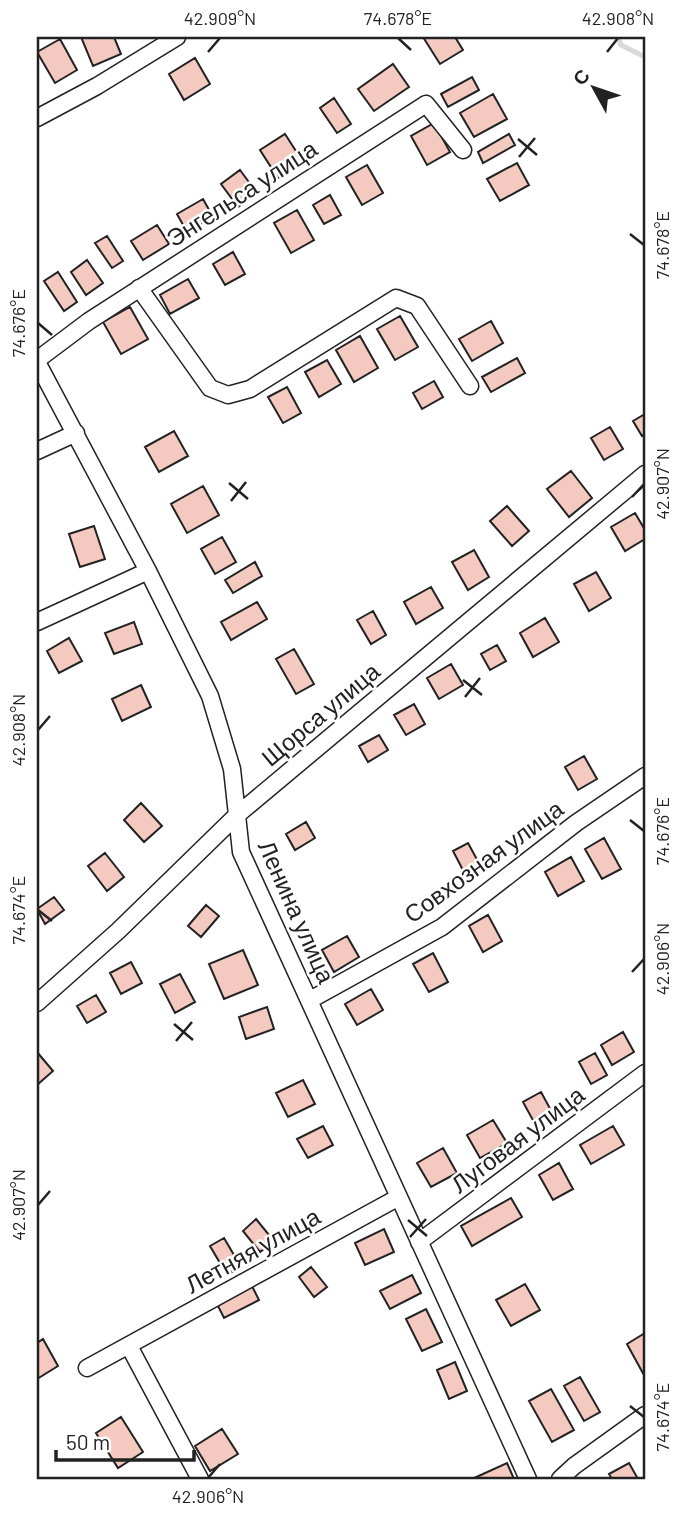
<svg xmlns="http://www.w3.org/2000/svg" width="682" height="1516" viewBox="0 0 682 1516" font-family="Barlow,sans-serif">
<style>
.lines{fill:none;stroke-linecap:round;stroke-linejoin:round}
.stream{stroke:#d9d9d9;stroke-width:5}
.building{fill:#f3c9c0;stroke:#222;stroke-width:2}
.street-casing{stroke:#222;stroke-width:19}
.street{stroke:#fff;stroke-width:16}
.ticks{fill:none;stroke:#222;stroke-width:2.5}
.labels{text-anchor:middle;stroke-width:5;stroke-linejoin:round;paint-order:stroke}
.street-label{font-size:24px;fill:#222;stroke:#fff}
.neatline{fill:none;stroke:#222;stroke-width:2.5}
.ticks-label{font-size:18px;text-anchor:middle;fill:#222}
</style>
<rect width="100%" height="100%" fill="#fff"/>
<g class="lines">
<path class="stream" d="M618,37L621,45L645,57"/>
</g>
<path class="building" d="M81,37H114L121,54L93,66Z
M423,37H455L463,50L440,64Z
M60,39L77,70L55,83L37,52Z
M195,58L210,84L184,100L169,74Z
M393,64L409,87L374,111L358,89Z
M472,77L479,90L448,107L441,94Z
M493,94L507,119L474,137L460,113Z
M334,98L351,124L337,133L320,108Z
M434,123L450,152L427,165L411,136Z
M285,134L303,162L278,178L260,150Z
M509,134L515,145L483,163L478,152Z
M517,163L529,185L500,201L487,179Z
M367,165L383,193L362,205L346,177Z
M240,170L257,193L238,207L221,184Z
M330,195L341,215L324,224L313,205Z
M203,199L213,217L187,232L177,214Z
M297,210L314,240L291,253L274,223Z
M157,225L169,244L143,260L131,241Z
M107,236L123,261L112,268L95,243Z
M233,252L245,274L225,285L213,264Z
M87,260L103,283L86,295L71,272Z
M58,272L77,302L64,311L44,281Z
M188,279L199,298L170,314L160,295Z
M130,307L148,339L121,354L103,322Z
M400,316L418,347L395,360L377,329Z
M491,321L503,343L472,361L459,339Z
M360,336L378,368L354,382L336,350Z
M517,358L525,373L491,392L482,377Z
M327,360L341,384L319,397L305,372Z
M434,381L443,397L422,409L413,393Z
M287,387L301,413L283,423L268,397Z
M645,414V434L642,436L633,421Z
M610,427L623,449L604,460L591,438Z
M174,431L188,456L159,472L145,447Z
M571,471L592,498L569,517L547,489Z
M203,486L219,515L187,533L171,504Z
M507,506L529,531L512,546L490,521Z
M635,513L645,530V539L625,551L611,527Z
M94,526L105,559L80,567L69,534Z
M222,537L236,562L215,574L201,549Z
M474,550L489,577L468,590L452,562Z
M255,562L262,576L233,593L225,580Z
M596,572L611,598L589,611L574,584Z
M431,587L443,608L416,624L404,602Z
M257,602L267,619L231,640L221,622Z
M373,611L386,635L371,644L357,620Z
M545,618L559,642L533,657L520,633Z
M134,622L142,644L114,654L105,633Z
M69,638L82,661L59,673L47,651Z
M497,645L506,661L490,670L481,654Z
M294,649L314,684L296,694L276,659Z
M451,664L463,685L439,699L427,678Z
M141,685L151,707L122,721L112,699Z
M414,704L425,724L406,735L394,715Z
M379,735L388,750L368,762L359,746Z
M584,756L597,779L578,790L565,767Z
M141,803L162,826L144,842L124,820Z
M306,822L315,838L295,850L286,834Z
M604,838L621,869L602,879L585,849Z
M468,843L480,865L465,874L453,851Z
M105,853L124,877L107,891L88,866Z
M571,857L584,881L558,896L545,872Z
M54,897L64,910L45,924L37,909Z
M206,905L219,916L201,937L188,926Z
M488,915L502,941L483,952L469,926Z
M347,936L359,957L334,972L322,950Z
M243,950L258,985L224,999L209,964Z
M433,953L448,982L429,992L413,964Z
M131,962L142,983L121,994L110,973Z
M180,974L195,1002L175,1013L160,984Z
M371,989L383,1010L357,1025L345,1004Z
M96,995L106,1012L87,1023L77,1006Z
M267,1007L274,1029L246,1039L239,1017Z
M623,1032L634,1052L612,1065L601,1045Z
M37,1052L53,1071L37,1085Z
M595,1053L607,1075L591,1084L579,1062Z
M303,1080L315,1104L288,1117L276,1093Z
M541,1092L553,1114L535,1124L523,1102Z
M493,1120L507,1143L480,1158L467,1135Z
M323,1126L333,1145L308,1158L297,1139Z
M613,1126L624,1145L591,1164L580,1145Z
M443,1148L457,1173L431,1187L417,1163Z
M559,1163L573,1189L553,1200L539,1175Z
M511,1198L522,1217L472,1246L461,1226Z
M256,1219L274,1241L260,1252L243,1231Z
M384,1229L394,1252L365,1265L355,1243Z
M224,1238L241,1267L227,1275L210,1246Z
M311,1267L327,1287L314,1297L299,1277Z
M412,1275L421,1293L390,1309L380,1291Z
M525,1284L540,1310L511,1326L496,1300Z
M252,1286L259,1300L224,1318L217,1304Z
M426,1309L442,1342L422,1351L406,1319Z
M645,1333V1377L627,1344Z
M43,1339L58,1366L37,1379V1343Z
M455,1362L467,1391L449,1399L437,1370Z
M580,1377L600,1412L584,1421L564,1386Z
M551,1389L574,1430L552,1442L529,1401Z
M121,1417L143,1452L118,1468L96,1433Z
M222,1429L238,1454L210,1471L195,1446Z
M507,1463L514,1479H472Z
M629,1463L638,1479H612L609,1474Z"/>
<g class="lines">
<defs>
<path id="street" d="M37,118L97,86L177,37
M139,288L210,388L228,395L250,389L396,298L417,306L470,386
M37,360L89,321L426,104L463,150
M37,362L148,571L210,696L232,769L241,852L528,1479
M37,451L76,433
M37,622L148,571
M310,1000L442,927L576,823L645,776
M37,1003L118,931L237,815L645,474
M419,1242L645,1073
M129,1346L200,1479
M87,1368L399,1197
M560,1479L574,1466L645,1415"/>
</defs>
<use href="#street" class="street-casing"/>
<use href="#street" class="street"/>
</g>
<path class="ticks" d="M398,38L411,50M208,52L220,38M607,52L618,38M518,139L537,155M519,157L535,138M630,234L644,245M38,323L52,335M229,483L248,499M632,497L644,484M231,501L246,482M463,680L482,695M465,697L480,678M38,730L50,716M630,820L644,831M38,910L52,921M632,972L644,959M174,1024L193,1040M176,1041L192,1022M38,1205L50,1191M408,1220L427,1236M410,1237L426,1219M630,1406L644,1417M208,1478L220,1464"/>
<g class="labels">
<g class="street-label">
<text transform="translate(242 194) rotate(-33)" y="8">Энгельса улица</text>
<text transform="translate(321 715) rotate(-40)" y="8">Щорса улица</text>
<text transform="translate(484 862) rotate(-36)" y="8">Совхозная улица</text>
<text transform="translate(296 912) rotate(66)" y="8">Ленина улица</text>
<text transform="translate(518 1140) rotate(-37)" y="8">Луговая улица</text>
<text transform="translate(253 1251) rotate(-29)" y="8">Летняя улица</text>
</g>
</g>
<rect width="682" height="1516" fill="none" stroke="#ffffff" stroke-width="77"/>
<g transform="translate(594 88) rotate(310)" stroke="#ffffff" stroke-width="5" paint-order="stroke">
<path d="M0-5L12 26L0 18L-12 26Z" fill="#222222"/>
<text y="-10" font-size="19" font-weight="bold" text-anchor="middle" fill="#222222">С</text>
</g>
<path d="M56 1450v10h138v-10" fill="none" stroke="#222222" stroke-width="3.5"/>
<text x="66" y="1450" font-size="21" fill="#222222" stroke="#ffffff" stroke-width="5" paint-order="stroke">50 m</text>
<rect x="38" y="38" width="606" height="1440" class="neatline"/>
<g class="ticks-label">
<text x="220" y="25">42.909°N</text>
<text x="398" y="25">74.678°E</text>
<text x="618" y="25">42.908°N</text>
<text transform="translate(663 245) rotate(-90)" y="6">74.678°E</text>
<text transform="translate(19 323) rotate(-90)" y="6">74.676°E</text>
<text transform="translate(663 484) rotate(-90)" y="6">42.907°N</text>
<text transform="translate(19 730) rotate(-90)" y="6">42.908°N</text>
<text transform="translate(663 831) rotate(-90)" y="6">74.676°E</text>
<text transform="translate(19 910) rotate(-90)" y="6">74.674°E</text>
<text transform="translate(663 959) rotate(-90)" y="6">42.906°N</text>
<text transform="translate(19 1205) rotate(-90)" y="6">42.907°N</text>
<text transform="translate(663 1417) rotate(-90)" y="6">74.674°E</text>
<text x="208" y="1503">42.906°N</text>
</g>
</svg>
